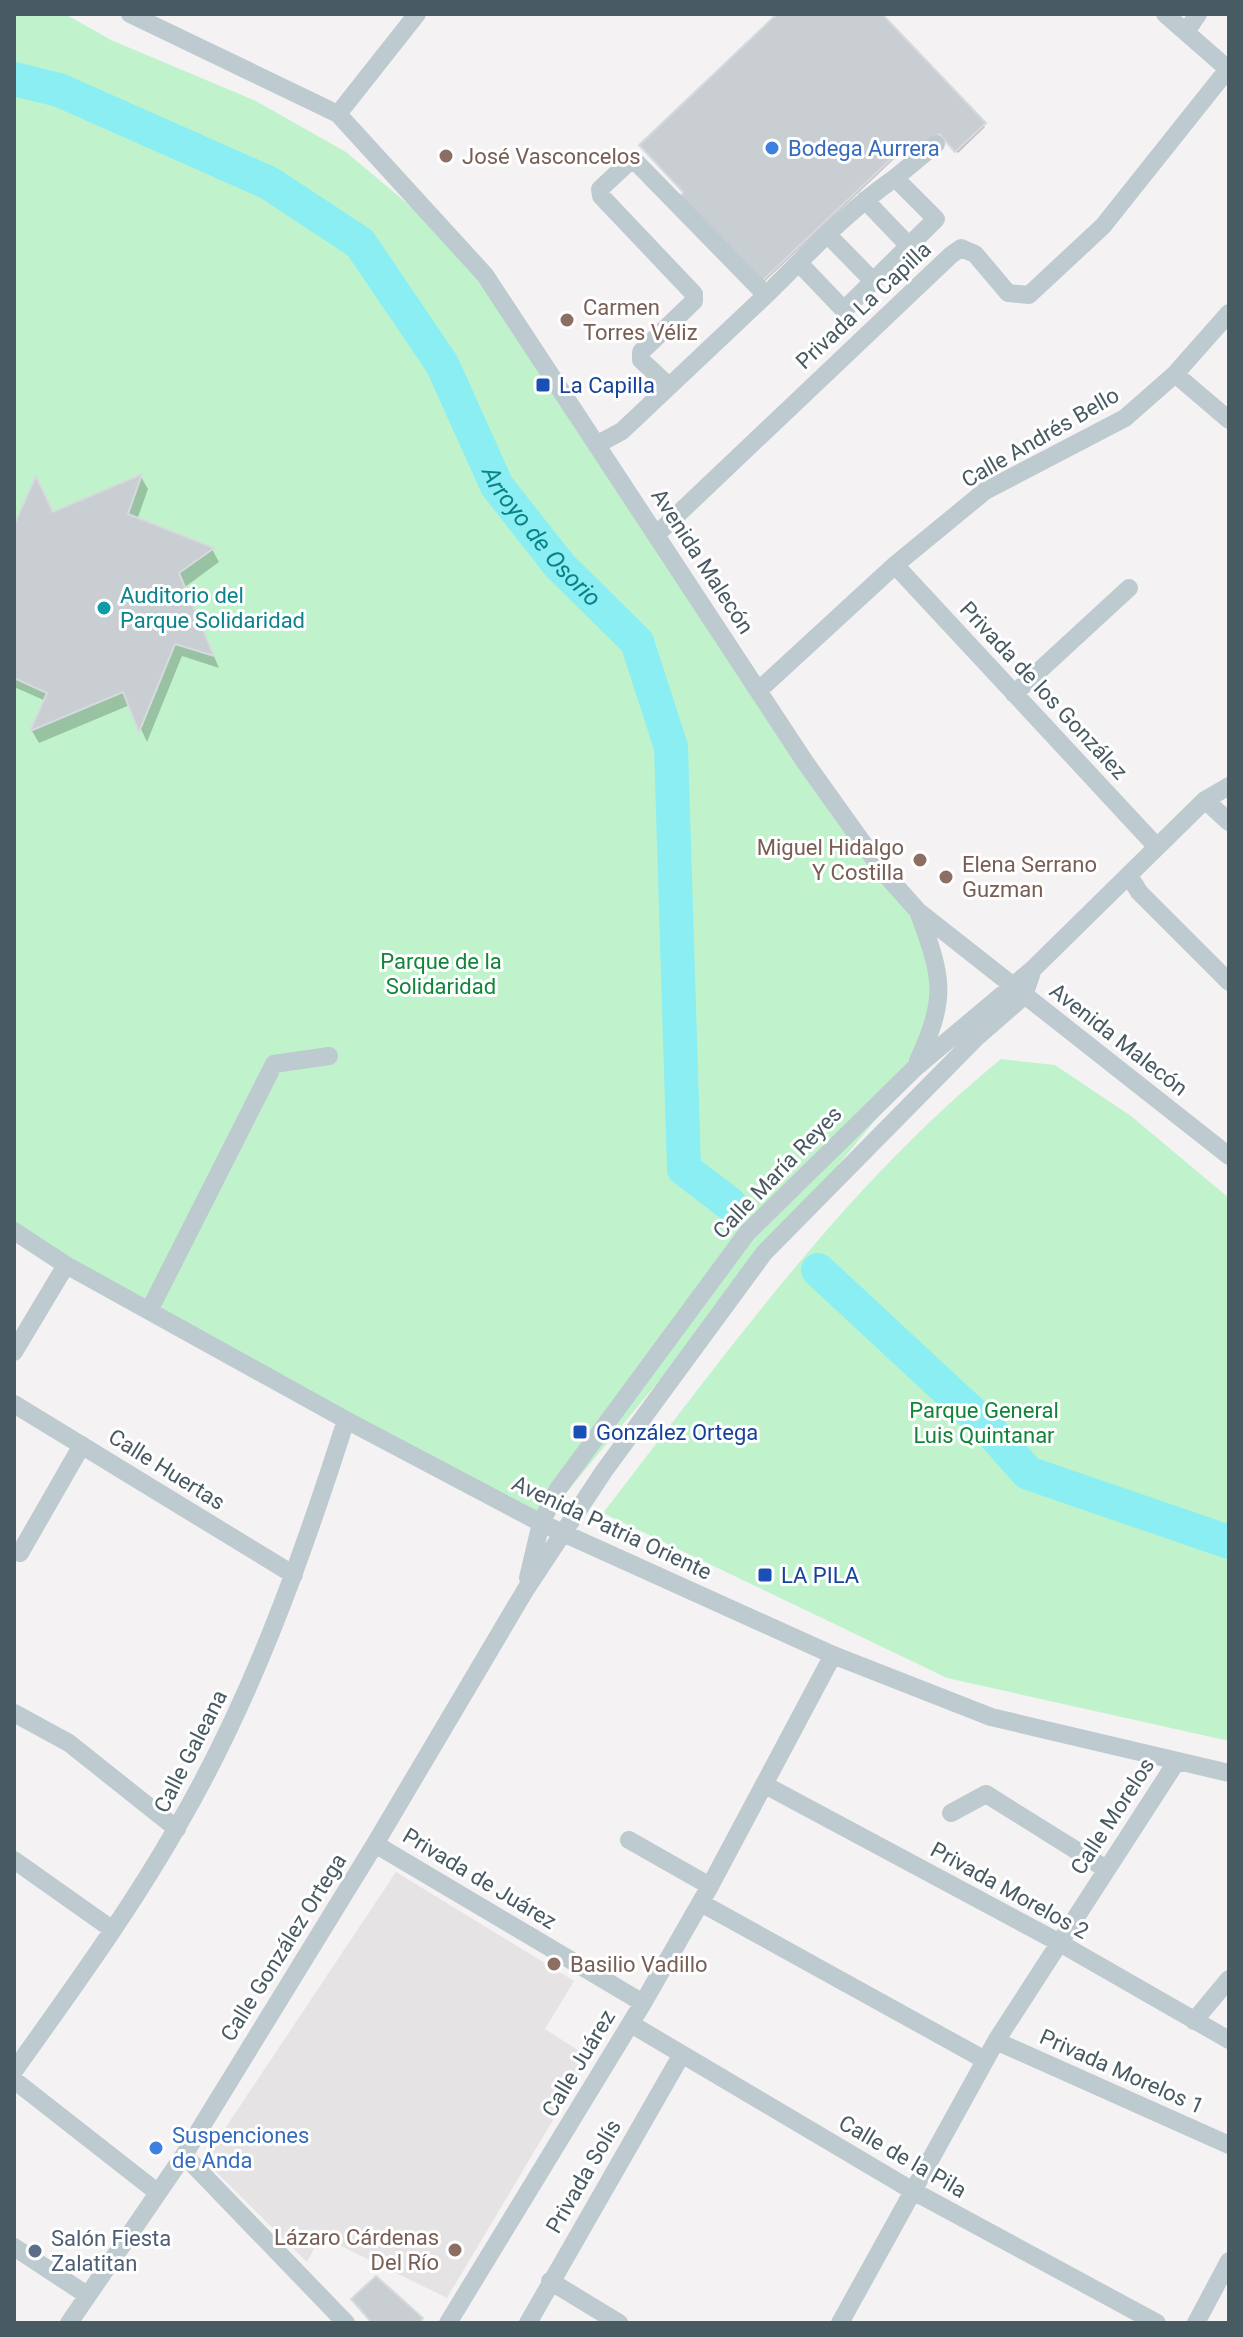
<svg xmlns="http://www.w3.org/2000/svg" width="1243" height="2337" viewBox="0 0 1243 2337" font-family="Roboto,sans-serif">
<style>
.education{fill:#e6e3e5}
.green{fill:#c0f3cc}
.shadow{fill:#0003}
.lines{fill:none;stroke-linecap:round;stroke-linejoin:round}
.river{stroke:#8aeef3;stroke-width:34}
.building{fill:#c9ced2;stroke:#d6dade;stroke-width:2}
.minor{stroke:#bdcacf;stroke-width:18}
.shop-dot{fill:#3f7fe0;stroke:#fff;stroke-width:3}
.education-dot{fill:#8d6e63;stroke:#fff;stroke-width:3}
.transit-dot{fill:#1a4fb4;stroke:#fff;stroke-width:3}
.culture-dot{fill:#0f9aa8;stroke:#fff;stroke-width:3}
.service-dot{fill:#5c6f8a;stroke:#fff;stroke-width:3}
.labels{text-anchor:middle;stroke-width:6;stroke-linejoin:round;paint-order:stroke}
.shop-label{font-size:22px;fill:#366cbe;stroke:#fff;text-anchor:start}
.education-label{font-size:22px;fill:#785e54;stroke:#fff;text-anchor:start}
.street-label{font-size:22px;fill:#485a62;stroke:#fff}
.transit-label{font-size:22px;fill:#164399;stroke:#fff;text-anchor:start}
.culture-label{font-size:22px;fill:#0d838f;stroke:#fff;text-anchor:start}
.park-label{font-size:22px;fill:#118539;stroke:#fff}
.service-label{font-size:22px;fill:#4e5e75;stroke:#fff;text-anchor:start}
.water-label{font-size:24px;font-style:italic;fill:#068288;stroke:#fff}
</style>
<rect width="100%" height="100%" fill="#f5f2f3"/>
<path class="education" d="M396,1872L574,1981L545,2029L590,2058L447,2298L321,2236L307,2262L204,2160Z"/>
<path class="green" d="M14,14H65L111,40L256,101L346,152L459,247L918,911L941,992L926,1059L541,1523L14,1230Z
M1001,1059L1055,1065L1131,1116L1229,1198V1741L947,1678L603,1513C726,1354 844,1187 1001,1059Z"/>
<path class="shadow" d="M780,14H880L985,127L958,153L941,135L922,152L912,142L761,285Z
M141,477L148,489L137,520L212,549L219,562L185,587L219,668L182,656L147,742L130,705L39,743L32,731L46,701L14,687V530Z"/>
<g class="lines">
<g class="river">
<path id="s1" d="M14,79L59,90L269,183L360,243L442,364L497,486L560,566L637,642L671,747L684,1169L730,1204"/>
<path d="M818,1270L987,1427L1028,1473L1229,1542"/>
</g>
</g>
<path class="building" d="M777,14H882L986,123L955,152L939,134L920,151L910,141L759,284L679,199L683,192L639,145Z
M142,474L128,514L214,548L179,573L214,656L175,644L139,732L123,692L30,731L47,693L14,678V525L36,476L53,512Z
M376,2276L423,2318L419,2323H372L351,2299Z"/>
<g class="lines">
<path class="minor" d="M130,14L338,114L485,275L805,762L885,874L918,911L1229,1156
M1165,14L1229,70
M1186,32L1198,14
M338,114L417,14
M895,178L936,144
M865,200L911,248
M828,235L874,282
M766,295C807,255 847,211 895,178L936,219L847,307L842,308L799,263
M1175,374L1229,420
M598,444L622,431L766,295L636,162L628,163L600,189L601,196L694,294V301L641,352V360L669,386
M657,534L951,255L961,248L975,254L1008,293L1029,295L1103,226L1228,69
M895,565L1157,847
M759,690L895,565L985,491L1125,418L1175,374L1229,313
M1014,694L1129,588
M1205,800L1229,822
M1130,877L1139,892L1229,982
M918,1061C947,997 943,979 919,914
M14,1231L66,1265L346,1420L541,1523L833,1655L991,1717L1229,1773
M150,1309L274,1064L329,1056
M14,1352L66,1265
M14,1404L294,1575
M20,1553L82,1445
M528,1578L541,1523L558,1489L747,1233L915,1068L1033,969L1205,800L1229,786
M14,1713L69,1743L177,1829
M765,1785L1058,1942L1229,2040
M951,1813L986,1794L1106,1869
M629,1840L710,1886
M375,1844L643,2003
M14,1860L113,1930
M701,1903L985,2060
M1194,2021L1229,1979
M631,2024L913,2191L1157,2323
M996,2041L1229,2145
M14,2071C70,1992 128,1913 176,1829C251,1701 301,1561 346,1420
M14,2080L157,2192
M184,2155L346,2323
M14,2247L87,2295
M550,2281L619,2323
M69,2323L184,2155L375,1844L526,1589L604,1471L764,1253L977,1037L1024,996L1033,969
M448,2323L643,2003L710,1886L833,1655
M528,2323L682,2054
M840,2323L996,2041L1177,1761
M1196,2323L1229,2261"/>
</g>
<g class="shop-dot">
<circle cx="772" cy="148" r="8"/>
<circle cx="156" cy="2148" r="8"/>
</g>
<g class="education-dot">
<circle cx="446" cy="156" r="8"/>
<circle cx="567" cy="320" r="8"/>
<circle cx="920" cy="860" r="8"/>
<circle cx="946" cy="877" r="8"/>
<circle cx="554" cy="1964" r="8"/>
<circle cx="455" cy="2250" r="8"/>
</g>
<g class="transit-dot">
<rect x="535" y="377" width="16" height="16" rx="4"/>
<rect x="572" y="1424" width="16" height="16" rx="4"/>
<rect x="757" y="1567" width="16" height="16" rx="4"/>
</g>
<circle class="culture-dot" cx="104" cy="608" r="8"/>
<circle class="service-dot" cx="35" cy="2251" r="8"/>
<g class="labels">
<g class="shop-label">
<text x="788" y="156">Bodega Aurrera</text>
<text x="172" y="2143">Suspenciones<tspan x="172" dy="25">de Anda</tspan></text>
</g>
<g class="education-label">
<text x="462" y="164">José Vasconcelos</text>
<text x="583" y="315">Carmen<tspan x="583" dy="25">Torres Véliz</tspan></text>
<text x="904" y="855" text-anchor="end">Miguel Hidalgo<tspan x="904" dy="25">Y Costilla</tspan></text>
<text x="962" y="872">Elena Serrano<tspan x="962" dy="25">Guzman</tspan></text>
<text x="570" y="1972">Basilio Vadillo</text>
<text x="439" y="2245" text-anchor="end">Lázaro Cárdenas<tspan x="439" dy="25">Del Río</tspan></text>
</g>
<g class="street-label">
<text transform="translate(863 305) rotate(-43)" y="8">Privada La Capilla</text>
<text transform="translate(1040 437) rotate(-30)" y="8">Calle Andrés Bello</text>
<text transform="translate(703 561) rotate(57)" y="8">Avenida Malecón</text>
<text transform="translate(1044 690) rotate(47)" y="8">Privada de los González</text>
<text transform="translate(1119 1039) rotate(38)" y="8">Avenida Malecón</text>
<text transform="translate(777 1172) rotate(-46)" y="8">Calle María Reyes</text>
<text transform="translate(167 1469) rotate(32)" y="8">Calle Huertas</text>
<text transform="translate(612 1527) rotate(25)" y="8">Avenida Patria Oriente</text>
<text transform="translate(190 1751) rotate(-63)" y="8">Calle Galeana</text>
<text transform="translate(1112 1816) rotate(-57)" y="8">Calle Morelos</text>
<text transform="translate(480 1878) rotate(31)" y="8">Privada de Juárez</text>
<text transform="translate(1010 1890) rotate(29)" y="8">Privada Morelos 2</text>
<text transform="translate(283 1947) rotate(-58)" y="8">Calle González Ortega</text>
<text transform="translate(578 2063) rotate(-59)" y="8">Calle Juárez</text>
<text transform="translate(1122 2071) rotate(24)" y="8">Privada Morelos 1</text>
<text transform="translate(903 2156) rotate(30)" y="8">Calle de la Pila</text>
<text transform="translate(583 2176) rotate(-60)" y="8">Privada Solís</text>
</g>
<g class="transit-label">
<text x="559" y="393">La Capilla</text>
<text x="596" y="1440">González Ortega</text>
<text x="781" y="1583">LA PILA</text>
</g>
<g class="culture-label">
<text x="120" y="603">Auditorio del<tspan x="120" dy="25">Parque Solidaridad</tspan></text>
</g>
<g class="park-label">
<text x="441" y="969">Parque de la<tspan x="441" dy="25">Solidaridad</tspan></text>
<text x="984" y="1418">Parque General<tspan x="984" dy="25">Luis Quintanar</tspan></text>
</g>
<g class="service-label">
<text x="51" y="2246">Salón Fiesta<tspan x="51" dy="25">Zalatitan</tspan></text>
</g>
<g class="water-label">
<text dy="8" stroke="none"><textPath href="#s1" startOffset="732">Arroyo de Osorio</textPath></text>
</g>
</g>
<rect width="1243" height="2337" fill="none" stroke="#485a62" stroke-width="32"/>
</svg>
